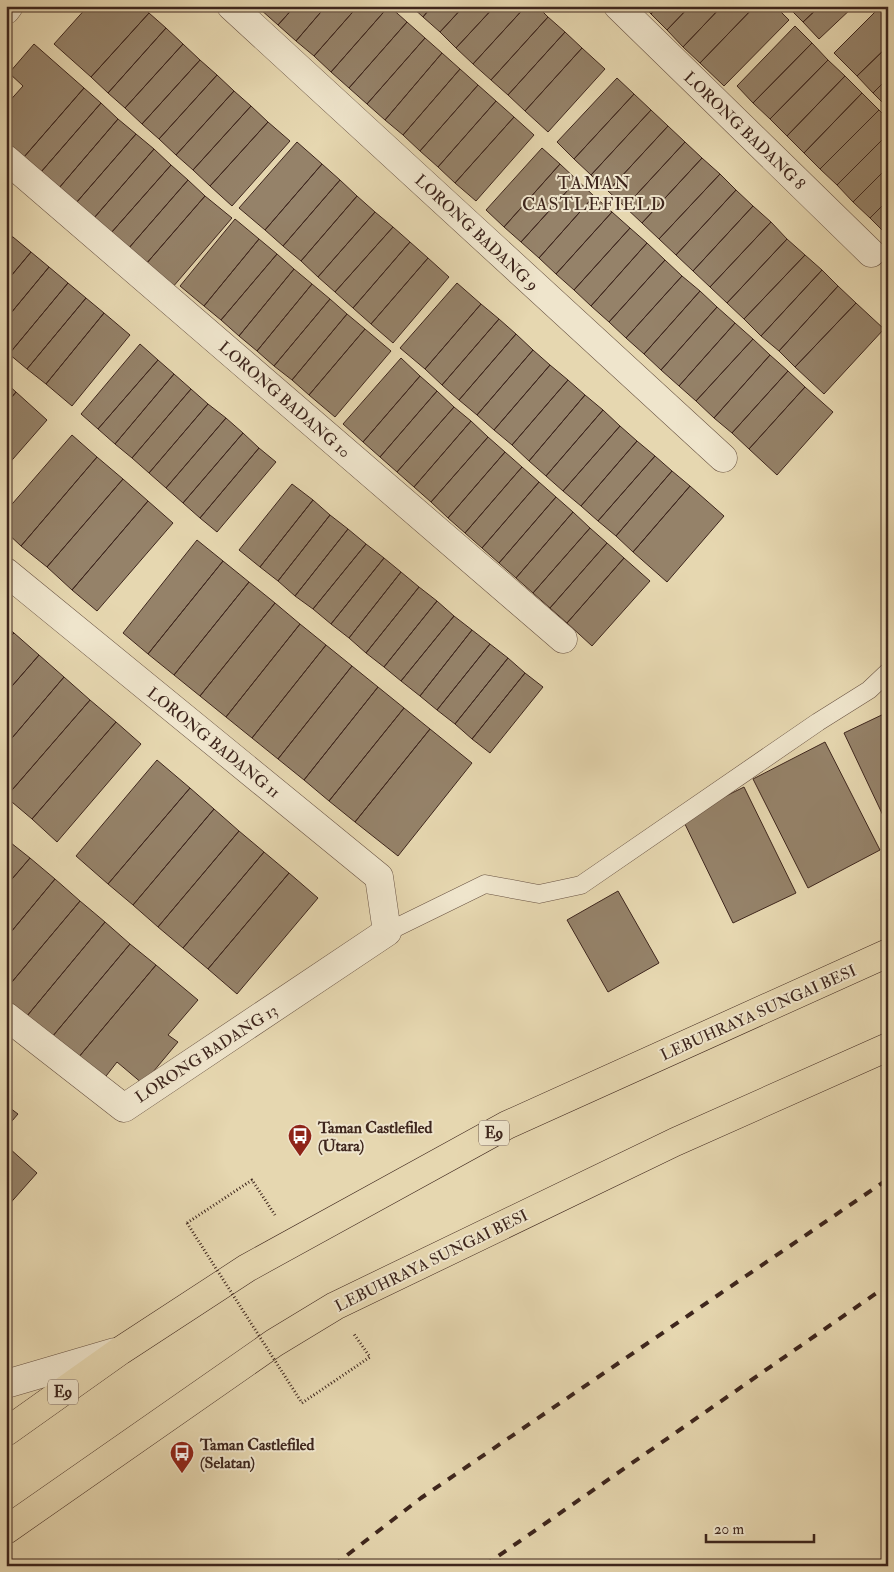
<svg xmlns="http://www.w3.org/2000/svg" width="894" height="1572" viewBox="0 0 894 1572" font-family="'IM FELL Double Pica',serif">
<style>
.building{fill:#958269;stroke:#3e261d}
.lines{fill:none;stroke-linecap:round;stroke-linejoin:round}
.service-casing{stroke:#685242;stroke-width:19}
.minor-casing{stroke:#685242;stroke-width:29}
.tertiary-casing{stroke:#685242;stroke-width:29}
.motorway-casing{stroke:#3e261d;stroke-width:29}
.path{stroke:#3e261d;stroke-width:3;stroke-dasharray:1 2.5;stroke-linecap:butt}
.service{stroke:#efe5cc;stroke-width:18}
.minor{stroke:#efe5cc;stroke-width:28}
.tertiary{stroke:#efe5cc;stroke-width:28}
.motorway{stroke:#e6d7b0;stroke-width:28}
.rail{stroke:#3e261d;stroke-width:4;stroke-dasharray:9 9;stroke-linecap:butt}
.path-bridge{stroke:#3e261d;stroke-width:3;stroke-dasharray:1 2.5;stroke-linecap:butt}
.labels{text-anchor:middle;stroke-width:4;stroke-linejoin:round;paint-order:stroke}
.shield{fill:#efe5cc;stroke:#735f52;stroke-width:1}
.shield-label{font-size:15px;font-weight:bold;fill:#3e261d}
.street-label{font-size:16px;fill:#3e261d;stroke:#efe5cc}
.poi-label{font-size:16px;font-weight:bold;fill:#3e261d;stroke:#efe5cc;text-anchor:start}
.neighbourhood-label{font-size:18px;letter-spacing:1px;fill:#3e261d;stroke:#efe5cc}
</style>
<rect width="100%" height="100%" fill="#e6d7b0"/>
<filter id="stains"><feTurbulence type="fractalNoise" baseFrequency=".004" numOctaves="4"/><feColorMatrix values="0 0 0 0 .2 0 0 0 0 .09 0 0 0 0 .02 0 0 0 .5 -.17"/></filter>
<radialGradient id="worn" r=".72"><stop offset=".6" stop-color="#630" stop-opacity="0"/><stop offset="1" stop-color="#630" stop-opacity=".3"/></radialGradient>
<path class="building" d="M88,6H141L149,13L91,77L54,44Z
M263,6H295L278,25L260,9Z
M295,6H326L296,41L278,25Z
M326,6H358L314,56L296,41Z
M358,6H389L331,72L314,56Z
M389,6L407,22L349,88L331,72Z
M411,6H432L423,17Z
M432,6H464L440,32L423,17Z
M464,6H495L456,48L440,32Z
M495,6H526L473,64L456,48Z
M526,6H537L548,17L491,80L473,64Z
M643,6H658L651,14Z
M658,6H690L667,30L651,14Z
M690,6H722L683,47L667,30Z
M722,6H755L700,63L683,47Z
M755,6H775L789,20L724,86L700,63Z
M787,6H820L803,22Z
M820,6H854L819,39L803,22Z
M881,6H888V46L857,76L834,53Z
M149,13L166,28L108,93L91,77Z
M548,17L565,32L508,95L491,80Z
M407,22L425,38L367,104L349,88Z
M795,26L812,43L753,103L737,86Z
M166,28L183,44L125,108L108,93Z
M565,32L582,48L525,111L508,95Z
M425,38L442,53L385,120L367,104Z
M812,43L828,60L770,119L753,103Z
M34,44L84,88L24,157L6,141V105L23,86L9,73Z
M183,44L200,60L142,124L125,108Z
M888,46V78L873,93L857,76Z
M582,48L605,69L548,132L525,111Z
M442,53L460,69L403,135L385,120Z
M200,60L217,75L159,139L142,124Z
M828,60L845,76L787,136L770,119Z
M460,69L478,85L420,151L403,135Z
M217,75L234,91L176,155L159,139Z
M845,76L862,93L804,153L787,136Z
M617,78L634,94L574,159L557,142Z
M888,78V108L873,93Z
M478,85L496,101L438,167L420,151Z
M84,88L101,103L41,172L24,157Z
M234,91L251,106L193,170L176,155Z
M862,93L879,110L820,169L804,153Z
M634,94L651,110L591,175L574,159Z
M496,101L514,117L455,183L438,167Z
M101,103L118,119L59,188L41,172Z
M251,106L268,122L210,186L193,170Z
M651,110L668,126L608,191L591,175Z
M879,110L888,119V134L837,185L820,169Z
M514,117L534,135L476,201L455,183Z
M118,119L136,134L76,203L59,188Z
M268,122L290,141L232,206L210,186Z
M668,126L685,142L625,207L608,191Z
M136,134L154,149L94,218L76,203Z
M888,134V167L853,202L837,185Z
M297,142L322,164L265,230L239,208Z
M685,142L702,158L642,223L625,207Z
M542,148L560,164L504,227L486,210Z
M154,149L171,165L111,233L94,218Z
M702,158L720,174L659,239L642,223Z
M322,164L340,180L283,246L265,230Z
M560,164L577,180L521,242L504,227Z
M171,165L188,180L128,249L111,233Z
M888,167V200L870,218L853,202Z
M720,174L736,190L676,255L659,239Z
M188,180L205,196L146,264L128,249Z
M340,180L357,196L301,261L283,246Z
M577,180L594,196L539,258L521,242Z
M736,190L753,206L693,271L676,255Z
M205,196L232,218L172,288L146,264Z
M357,196L375,212L318,277L301,261Z
M594,196L612,212L556,274L539,258Z
M888,200V234L887,235L870,218Z
M753,206L771,222L710,287L693,271Z
M375,212L393,227L335,292L318,277Z
M612,212L630,228L574,290L556,274Z
M235,219L259,239L204,306L180,286Z
M771,222L787,239L727,303L710,287Z
M393,227L410,242L353,308L335,292Z
M630,228L647,243L591,306L574,290Z
M6,231L13,237L6,245Z
M13,237L31,252L6,282V245Z
M259,239L277,254L221,320L204,306Z
M787,239L805,255L744,319L727,303Z
M410,242L428,258L371,324L353,308Z
M647,243L665,260L609,322L591,306Z
M31,252L49,267L6,319V282Z
M277,254L294,269L239,336L221,320Z
M805,255L822,270L761,336L744,319Z
M428,258L449,277L393,343L371,324Z
M665,260L682,276L626,338L609,322Z
M49,267L68,283L9,354L6,351V319Z
M294,269L312,284L257,351L239,336Z
M822,270L838,286L779,351L761,336Z
M682,276L700,291L644,354L626,338Z
M68,283L86,298L27,369L9,354Z
M457,283L481,304L425,369L400,348Z
M312,284L330,299L274,366L257,351Z
M838,286L856,303L795,367L779,351Z
M700,291L717,307L661,370L644,354Z
M86,298L104,313L46,384L27,369Z
M330,299L347,314L292,380L274,366Z
M856,303L884,329L824,394L795,367Z
M481,304L499,319L442,385L425,369Z
M717,307L735,323L679,386L661,370Z
M104,313L130,335L72,406L46,384Z
M347,314L365,329L309,395L292,380Z
M499,319L516,334L459,400L442,385Z
M735,323L753,339L696,401L679,386Z
M365,329L391,351L335,417L309,395Z
M516,334L533,350L477,415L459,400Z
M753,339L770,355L714,418L696,401Z
M140,344L158,360L98,429L81,414Z
M533,350L550,365L494,430L477,415Z
M770,355L788,371L732,433L714,418Z
M401,358L420,376L363,442L343,424Z
M158,360L174,374L115,444L98,429Z
M550,365L568,380L512,445L494,430Z
M788,371L805,387L749,449L732,433Z
M174,374L191,389L132,458L115,444Z
M420,376L437,391L380,457L363,442Z
M568,380L585,395L529,461L512,445Z
M6,383L16,392L6,404Z
M805,387L833,412L777,475L749,449Z
M191,389L208,404L149,473L132,458Z
M437,391L454,407L397,472L380,457Z
M16,392L47,420L6,467V404Z
M585,395L603,410L546,476L529,461Z
M208,404L226,418L166,488L149,473Z
M454,407L471,421L414,487L397,472Z
M603,410L620,426L563,491L546,476Z
M226,418L243,433L183,503L166,488Z
M471,421L488,437L431,502L414,487Z
M620,426L637,441L581,506L563,491Z
M243,433L259,448L200,518L183,503Z
M72,435L97,457L21,546L6,532V511Z
M488,437L505,452L448,518L431,502Z
M637,441L655,456L598,521L581,506Z
M259,448L276,462L217,532L200,518Z
M505,452L522,467L465,533L448,518Z
M655,456L672,471L616,536L598,521Z
M97,457L123,479L47,567L21,546Z
M522,467L539,482L482,548L465,533Z
M672,471L690,486L633,552L616,536Z
M123,479L148,501L72,590L47,567Z
M539,482L556,497L499,563L482,548Z
M292,484L313,500L260,567L239,550Z
M690,486L724,516L667,582L633,552Z
M556,497L573,512L516,578L499,563Z
M313,500L330,515L278,581L260,567Z
M148,501L173,523L97,611L72,590Z
M573,512L590,528L533,593L516,578Z
M330,515L348,529L295,596L278,581Z
M590,528L607,543L550,608L533,593Z
M348,529L366,544L313,609L295,596Z
M197,540L223,561L148,654L123,633Z
M607,543L624,558L567,623L550,608Z
M366,544L384,558L331,624L313,609Z
M384,558L401,572L349,638L331,624Z
M624,558L650,581L592,646L567,623Z
M223,561L249,582L174,675L148,654Z
M401,572L419,587L366,653L349,638Z
M249,582L275,603L200,696L174,675Z
M419,587L437,601L384,667L366,653Z
M437,601L454,616L401,681L384,667Z
M275,603L300,624L226,717L200,696Z
M454,616L472,630L420,696L401,681Z
M300,624L326,645L252,738L226,717Z
M6,626L14,633L6,641Z
M472,630L490,644L437,710L420,696Z
M14,633L39,655L6,693V641Z
M490,644L508,658L455,724L437,710Z
M326,645L352,666L278,759L252,738Z
M39,655L64,677L6,745V693Z
M508,658L525,673L472,739L455,724Z
M352,666L378,687L304,780L278,759Z
M525,673L543,687L490,753L472,739Z
M64,677L90,700L6,797V745Z
M378,687L404,708L329,801L304,780Z
M90,700L116,722L32,819L6,797Z
M404,708L430,729L355,822L329,801Z
M888,712V826L844,733Z
M116,722L141,744L57,842L32,819Z
M430,729L472,763L398,856L355,822Z
M825,742L880,850L808,888L753,779Z
M157,760L190,788L108,884L76,856Z
M744,787L796,893L733,923L682,818Z
M190,788L214,809L133,905L108,884Z
M214,809L239,831L158,927L133,905Z
M239,831L264,852L183,948L158,927Z
M6,839L30,858L6,886Z
M264,852L289,873L208,969L183,948Z
M30,858L55,879L6,938V886Z
M289,873L318,898L237,994L208,969Z
M55,879L80,901L6,989V938Z
M618,891L659,963L608,992L567,920Z
M80,901L105,922L27,1016L6,998V989Z
M105,922L130,944L52,1037L27,1016Z
M130,944L156,965L78,1058L52,1037Z
M156,965L198,1000L168,1035L178,1042L143,1084L117,1062L103,1080L78,1058Z
M6,1105L18,1114L6,1128Z
M9,1148L37,1173L6,1208V1151Z"/>
<g class="lines">
<defs>
<path id="service" d="M387,932L485,884L539,894L581,885L818,722L869,690L888,672"/>
<path id="minor" d="M231,6L723,458
M618,6L871,253
M6,159L563,639
M6,572L379,877L387,932L124,1108L6,1016"/>
<path id="tertiary" d="M6,10L9,6
M6,1384L115,1352"/>
<path id="motorway" d="M6,1432L120,1351L247,1268L507,1125L888,953
M6,1530L274,1343L335,1306L675,1142L888,1047"/>
</defs>
<use href="#service" class="service-casing"/>
<use href="#minor" class="minor-casing"/>
<use href="#tertiary" class="tertiary-casing"/>
<use href="#motorway" class="motorway-casing"/>
<path class="path" d="M187,1223L252,1180L275,1215
M302,1403L370,1357L354,1334"/>
<use href="#service" class="service"/>
<use href="#minor" class="minor"/>
<use href="#tertiary" class="tertiary"/>
<use href="#motorway" class="motorway"/>
<path class="rail" d="M333,1566L421,1498L888,1179
M484,1566L888,1285"/>
<path class="path-bridge" d="M187,1223L302,1403"/>
</g>
<defs>
<symbol id="bus-pin" viewBox="-11 -11 22 30"><path d="M0 17L-7.5 6A9.5 9.5 0 1 1 7.5 6Z" fill="#8f2418" stroke="#efe5cc"/><path d="M-5-6H5V4H4V6H2V4H-2V6H-4V4H-5ZM-3.5-4V0h7V-4ZM-3.5 1.2v1.5H-2V1.2ZM2 1.2v1.5H3.5V1.2Z" fill="#fff"/></symbol>
</defs>
<g fill-rule="evenodd">
<use href="#bus-pin" x="286" y="1122" width="28" height="38"/>
<use href="#bus-pin" x="168" y="1439" width="28" height="38"/>
</g>
<g class="labels">
<g class="shield">
<rect x="479" y="1120.5" width="30" height="25" rx="4"/>
<rect x="48" y="1379.5" width="30" height="25" rx="4"/>
</g>
<g class="shield-label">
<text x="494" y="1138">E9</text>
<text x="63" y="1397">E9</text>
</g>
<g class="street-label">
<text transform="translate(745 130) rotate(44)" y="6">LORONG BADANG 8</text>
<text transform="translate(477 232) rotate(43)" y="6">LORONG BADANG 9</text>
<text transform="translate(285 399) rotate(41)" y="6">LORONG BADANG 10</text>
<text transform="translate(214 742) rotate(39)" y="6">LORONG BADANG 11</text>
<text transform="translate(758 1012) rotate(-24)" y="6">LEBUHRAYA SUNGAI BESI</text>
<text transform="translate(206 1053) rotate(-33)" y="6">LORONG BADANG 13</text>
<text transform="translate(431 1260) rotate(-26)" y="6">LEBUHRAYA SUNGAI BESI</text>
</g>
<g class="poi-label">
<text x="318" y="1133">Taman Castlefiled<tspan x="318" dy="18">(Utara)</tspan></text>
<text x="200" y="1450">Taman Castlefiled<tspan x="200" dy="18">(Selatan)</tspan></text>
</g>
<g class="neighbourhood-label">
<text x="594" y="189">TAMAN<tspan x="594" dy="21">CASTLEFIELD</tspan></text>
</g>
</g>
<rect width="894" height="1572" fill="none" stroke="#e6d7b0" stroke-width="25"/>
<rect x="8" y="8" width="879" height="1557" fill="none" stroke="#3e261d" stroke-width="2.5"/>
<rect x="12" y="12" width="869" height="1547" fill="none" stroke="#3e261d"/>
<path d="M706 1534v8h108v-8" fill="none" stroke="#3e261d" stroke-width="2.5"/>
<text x="714" y="1534" font-size="15" fill="#3e261d" stroke="#efe5cc" stroke-width="4" paint-order="stroke">20 m</text>
<rect width="100%" height="100%" filter="url(#stains)"/>
<rect width="100%" height="100%" fill="url(#worn)"/>
</svg>
